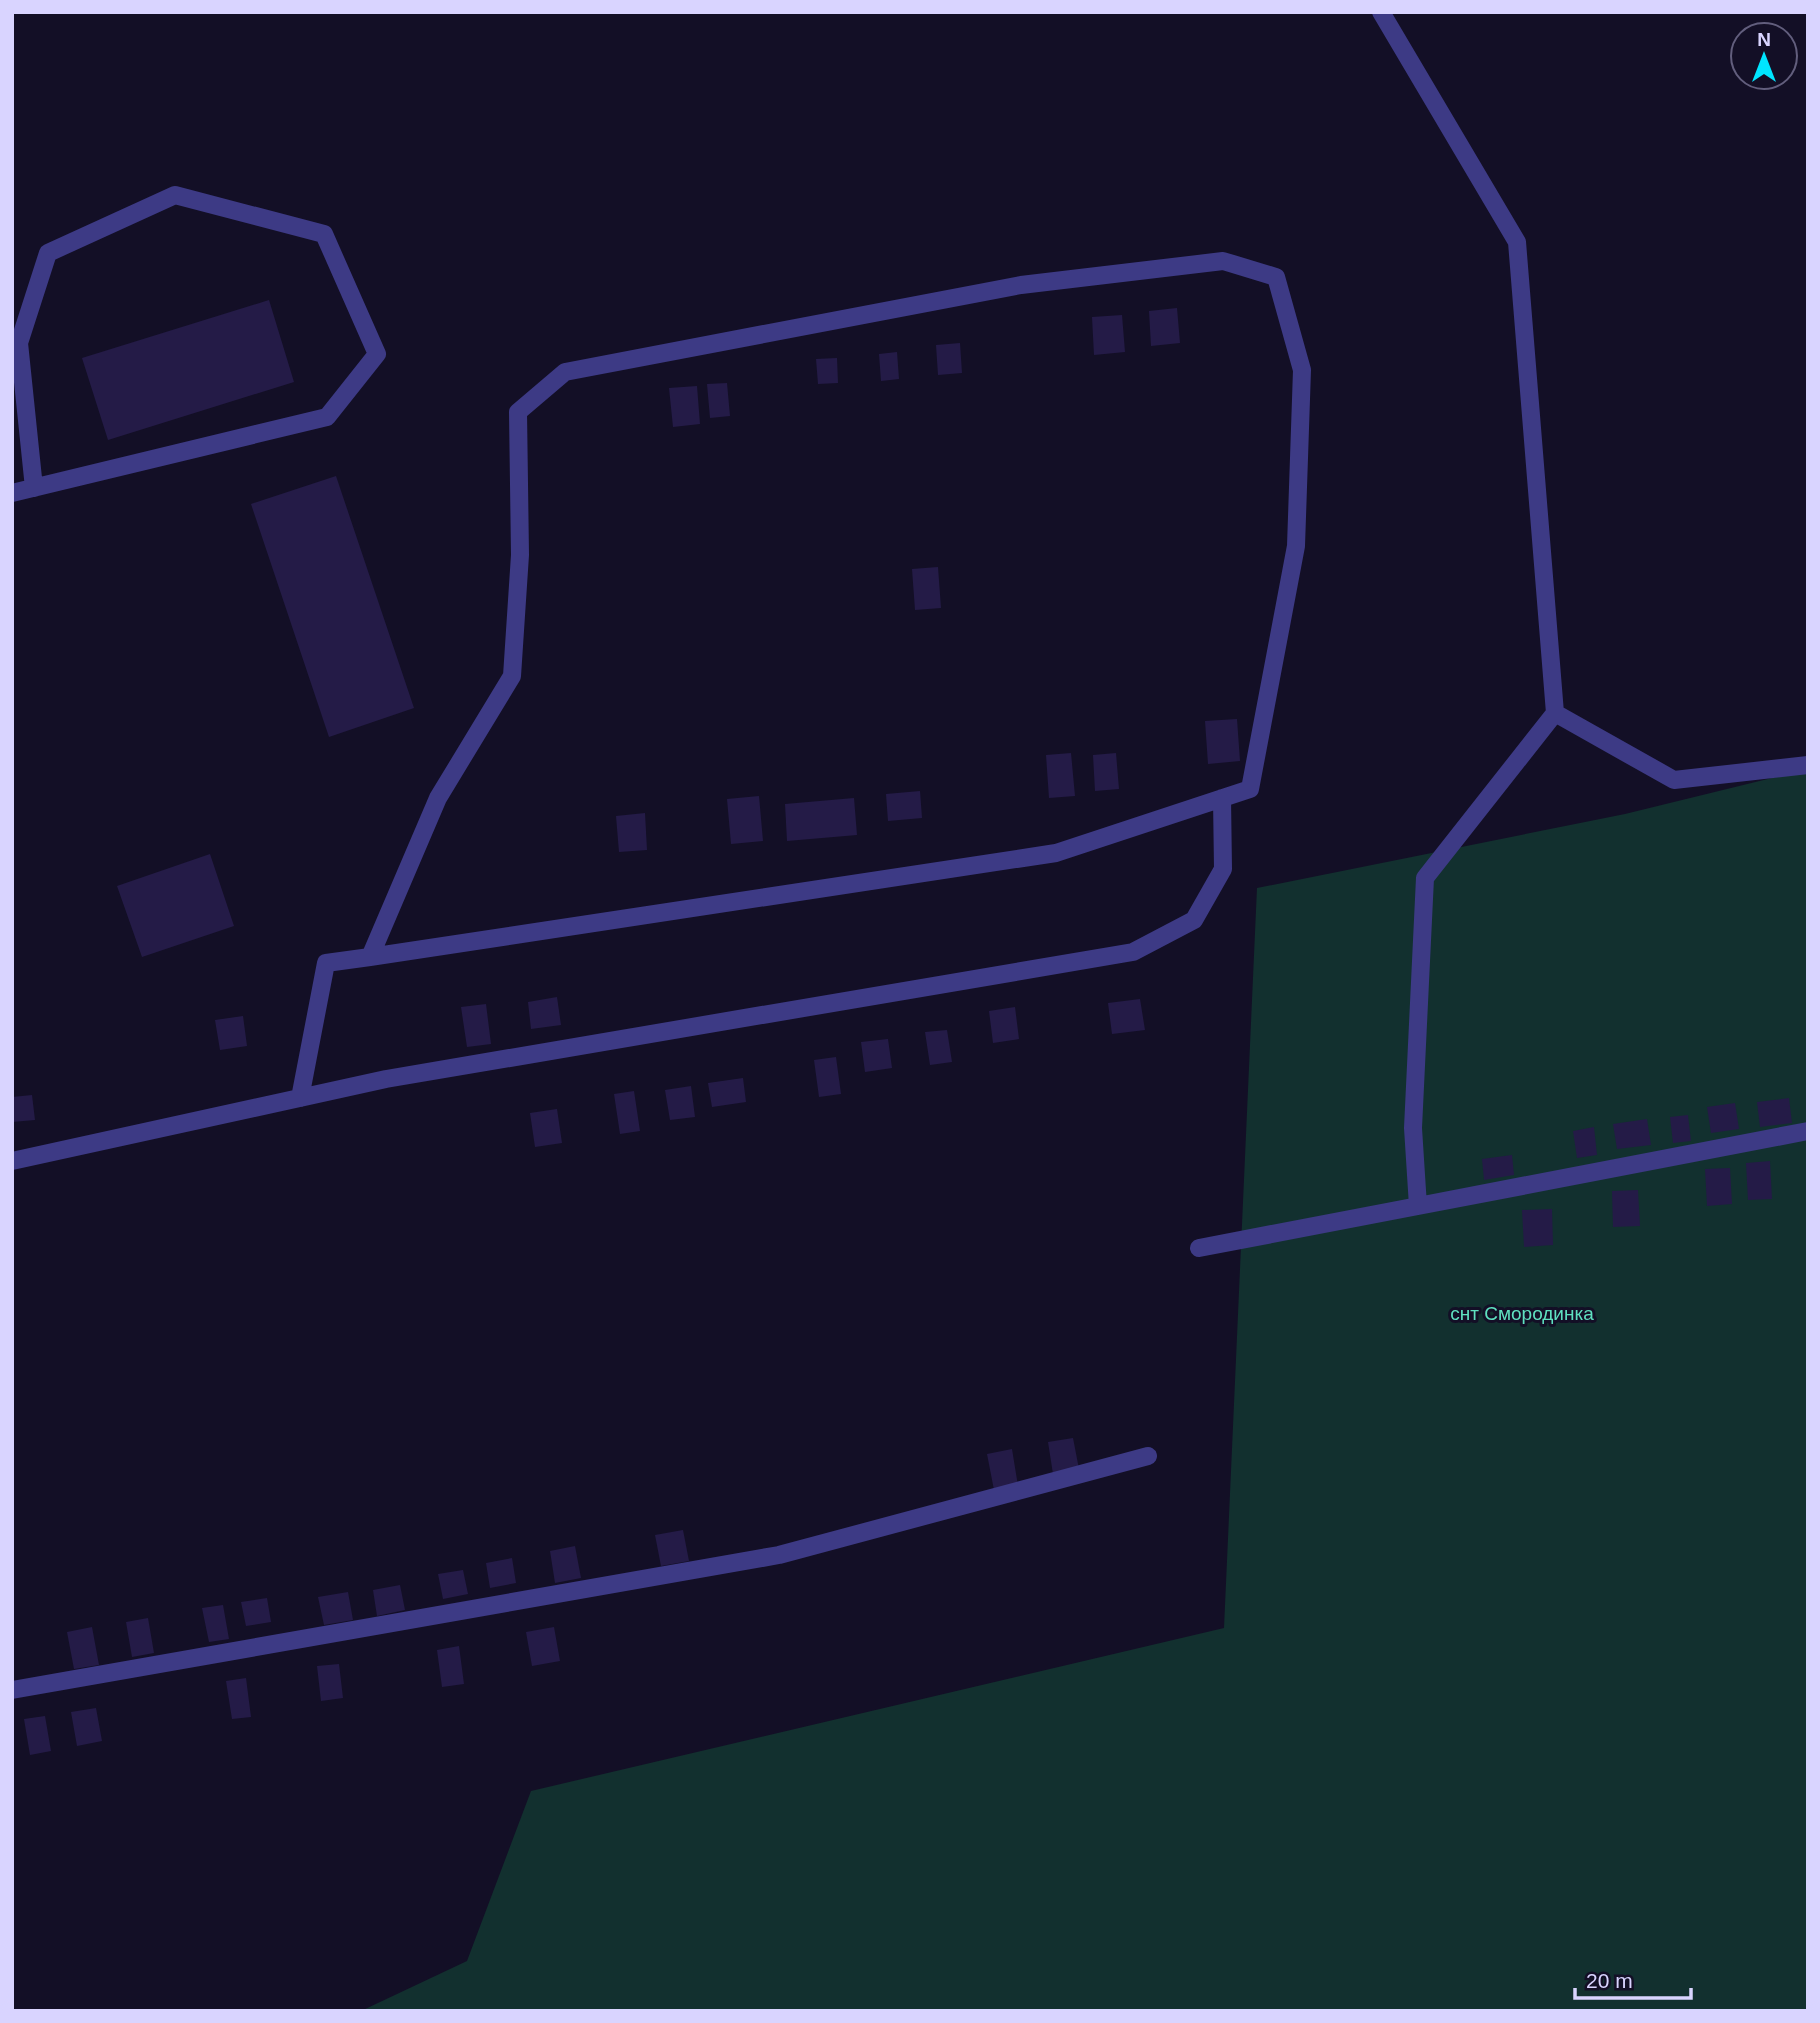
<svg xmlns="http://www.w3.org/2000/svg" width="1820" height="2023" viewBox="0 0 1820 2023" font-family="Arial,sans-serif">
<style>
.green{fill:#12302f}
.building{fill:#241b47}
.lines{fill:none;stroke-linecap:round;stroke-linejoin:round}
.minor{stroke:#3d3a85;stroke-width:18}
.labels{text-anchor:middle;stroke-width:6;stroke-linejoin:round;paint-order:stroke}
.park-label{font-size:19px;fill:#5fe0c0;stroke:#130f26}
</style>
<rect width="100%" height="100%" fill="#130f26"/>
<path class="green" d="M1808,769V2011H361L467,1961L531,1791L1224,1628L1257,888L1625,814Z"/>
<path class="building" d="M269,300L294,382L108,440L82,358Z
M1177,308L1180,343L1151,346L1149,311Z
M1122,315L1125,352L1094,355L1092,317Z
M960,343L962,373L938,375L936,345Z
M897,352L899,379L881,381L879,354Z
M837,358L838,383L818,384L816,359Z
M727,383L730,416L710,418L707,384Z
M697,386L700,424L673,427L669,388Z
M336,476L414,708L329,737L251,504Z
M938,567L941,608L915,610L912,569Z
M1237,719L1240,761L1208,764L1205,721Z
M1071,753L1075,796L1049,798L1046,755Z
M1116,753L1119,789L1095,791L1093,755Z
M920,791L922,818L888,821L886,794Z
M759,796L763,841L731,844L727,799Z
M854,798L857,835L787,841L785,804Z
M645,813L647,850L619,852L616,816Z
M210,854L234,926L142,957L117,886Z
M557,997L561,1025L531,1029L528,1002Z
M1140,999L1145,1030L1112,1034L1108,1003Z
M486,1004L491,1044L467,1047L461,1007Z
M1015,1007L1019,1039L993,1043L989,1011Z
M243,1016L247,1046L220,1050L215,1020Z
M947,1030L952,1062L930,1065L925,1032Z
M888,1039L892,1068L865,1072L861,1042Z
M836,1057L841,1094L819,1097L814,1060Z
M743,1078L746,1102L712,1107L708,1083Z
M691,1086L695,1117L670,1120L665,1090Z
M634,1091L640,1131L620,1134L614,1094Z
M32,1095L35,1120L12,1122V1097Z
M1789,1098L1792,1123L1760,1127L1757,1102Z
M1735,1103L1739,1129L1711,1133L1707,1107Z
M557,1109L562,1143L535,1147L530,1113Z
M1688,1115L1691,1141L1673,1143L1670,1117Z
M1647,1119L1651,1145L1617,1149L1613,1124Z
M1594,1127L1597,1155L1577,1158L1573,1131Z
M1512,1155L1514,1175L1484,1180L1482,1159Z
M1770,1161L1772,1199L1748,1200L1746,1163Z
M1730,1168L1732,1204L1707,1206L1705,1169Z
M1638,1190L1640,1226L1613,1227L1612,1191Z
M1552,1209L1553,1245L1524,1247L1522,1210Z
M1073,1438L1079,1469L1053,1474L1048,1442Z
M1012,1449L1018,1486L994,1490L987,1454Z
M683,1530L689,1561L661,1566L655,1535Z
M575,1546L581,1578L555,1583L550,1551Z
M512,1558L516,1583L490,1588L486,1563Z
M463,1570L468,1594L443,1599L438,1574Z
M400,1585L405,1610L377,1616L373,1590Z
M348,1592L353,1620L324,1625L318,1597Z
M267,1598L271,1622L246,1626L241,1602Z
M223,1605L229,1639L209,1642L202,1608Z
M148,1618L154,1653L132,1657L126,1622Z
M92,1627L99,1665L74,1669L67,1632Z
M554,1627L560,1661L532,1666L526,1632Z
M459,1646L464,1684L442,1687L437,1650Z
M339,1664L343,1698L321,1701L317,1666Z
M246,1678L251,1717L232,1719L226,1681Z
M96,1708L102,1741L77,1746L71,1712Z
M45,1716L51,1751L30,1755L24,1719Z"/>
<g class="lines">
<path class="minor" d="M1381,12L1517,242L1555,713L1425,878L1413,1128L1418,1206L1808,1131
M12,493L327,417L377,354L324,234L175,195L48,253L19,343L34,488
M1555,713L1674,780L1808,765
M300,1098L326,963L370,957L1056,853L1250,789L1296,546L1302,370L1276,277L1223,261L1021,285L565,372L518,412L520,555L512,676L438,798L370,957
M12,1161L386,1079L1133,952L1194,920L1223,869L1222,798
M1199,1248L1418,1206
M12,1690L779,1555L1148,1456"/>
</g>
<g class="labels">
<g class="park-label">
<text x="1522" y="1320">снт Смородинка</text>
</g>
</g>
<rect width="1820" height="2023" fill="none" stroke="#d9d4ff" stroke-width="28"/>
<g transform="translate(1764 56)"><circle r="33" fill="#130f26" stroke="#625e7d" stroke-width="2"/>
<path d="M0-5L12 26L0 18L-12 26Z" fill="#00e5ff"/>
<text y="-10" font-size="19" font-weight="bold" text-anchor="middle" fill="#d9d4ff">N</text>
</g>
<path d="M1575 1988v10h116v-10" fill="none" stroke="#d9d4ff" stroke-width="3.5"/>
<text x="1586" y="1988" font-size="21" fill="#d9d4ff" stroke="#130f26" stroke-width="5" paint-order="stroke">20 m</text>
</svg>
